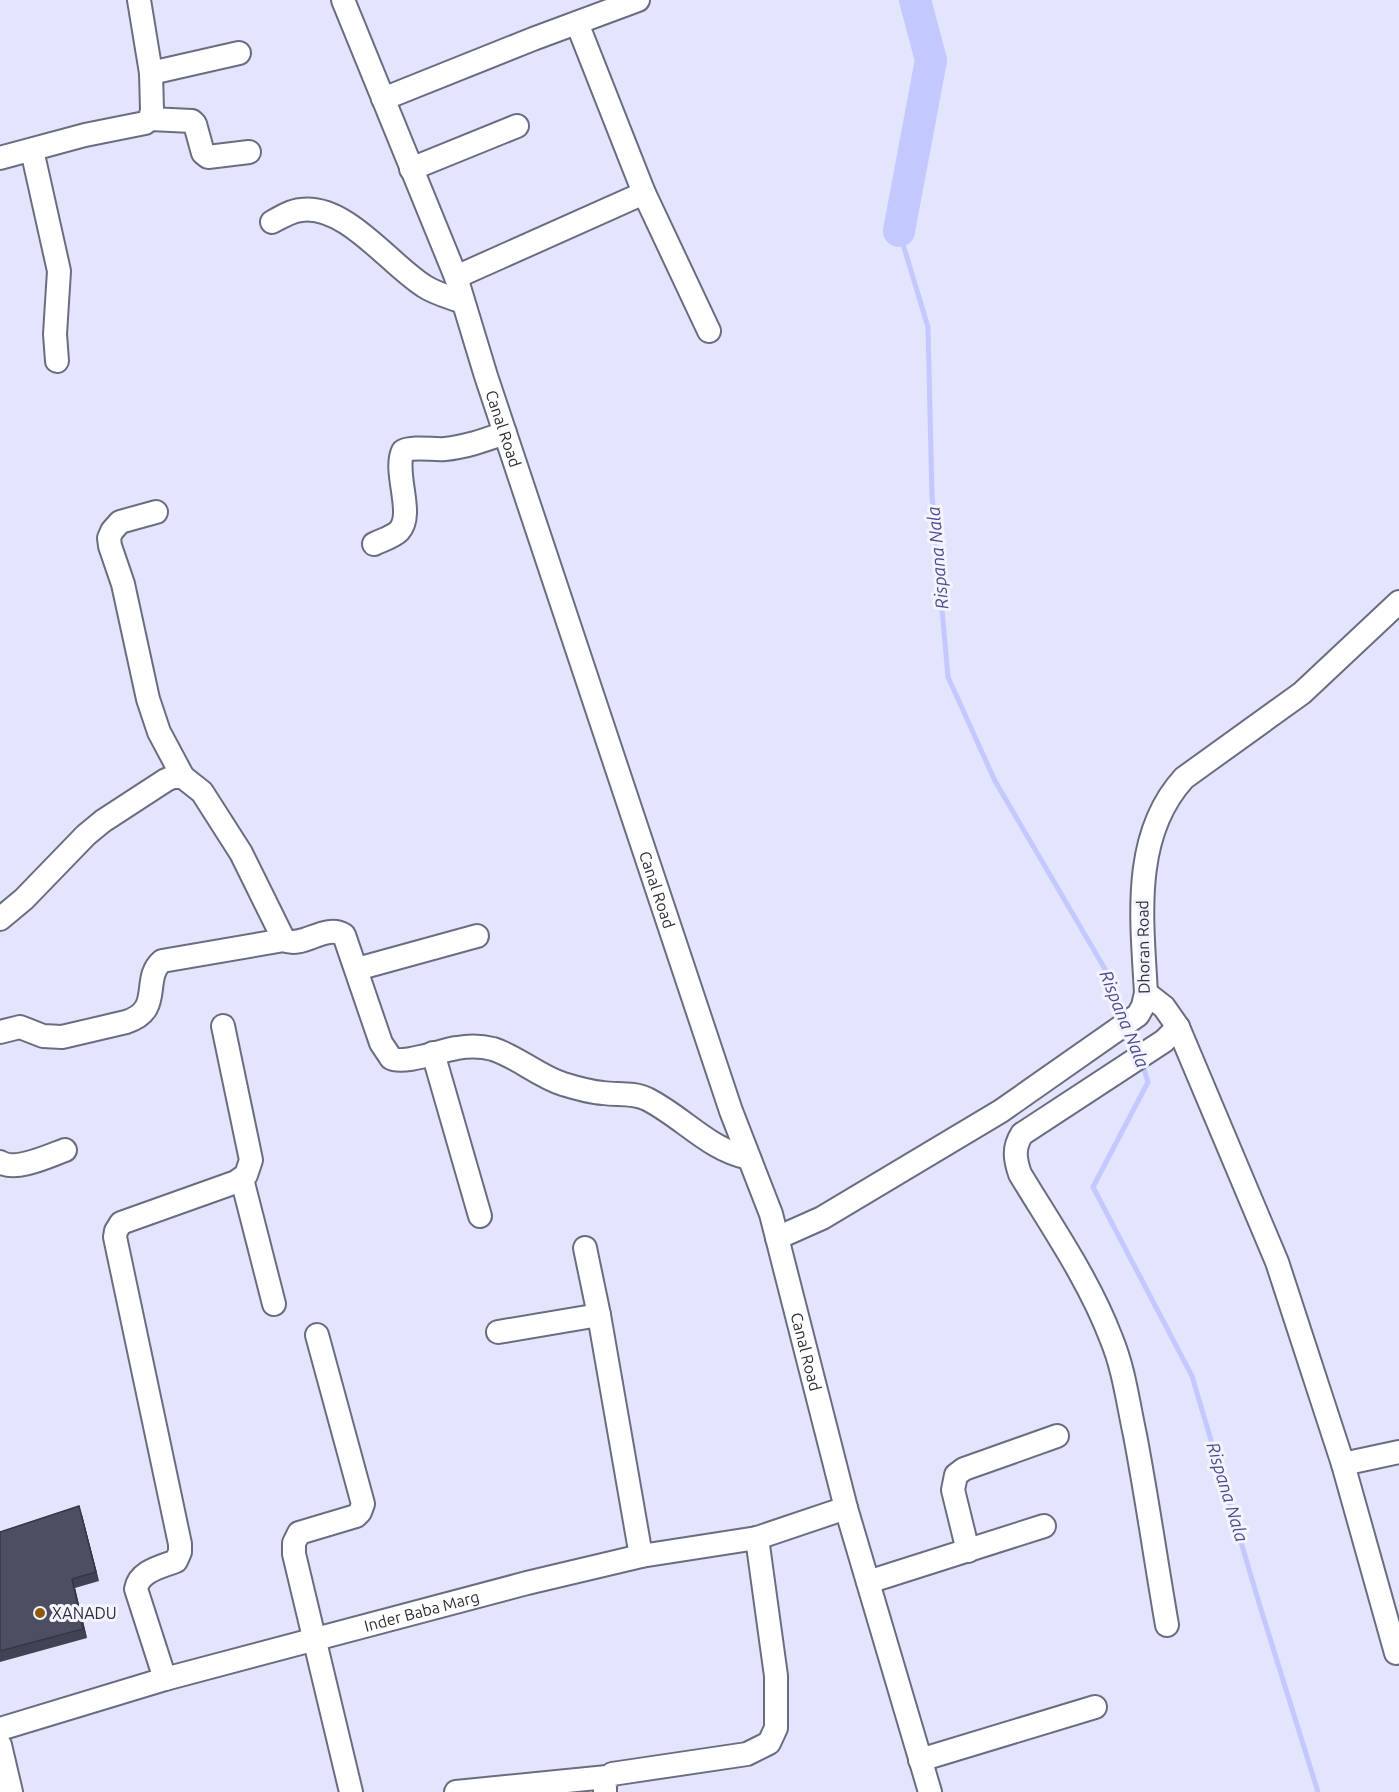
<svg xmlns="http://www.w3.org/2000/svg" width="1399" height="1792" viewBox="0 0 1399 1792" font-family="Ubuntu,sans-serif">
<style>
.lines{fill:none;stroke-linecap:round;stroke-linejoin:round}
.stream{stroke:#c3c8ff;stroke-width:5}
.river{stroke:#c3c8ff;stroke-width:32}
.minor-casing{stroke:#6a6d81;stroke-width:26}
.minor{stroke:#fff;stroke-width:22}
.wall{fill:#414354}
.shaded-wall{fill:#353745}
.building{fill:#4c4e62;stroke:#353745;stroke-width:1.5}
.poi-dot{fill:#8e590b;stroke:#f3f4fd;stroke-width:2}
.labels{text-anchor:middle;stroke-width:6;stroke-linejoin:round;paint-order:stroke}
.street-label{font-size:16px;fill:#2d2e37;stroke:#f3f4fd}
.poi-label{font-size:16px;fill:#2d2e37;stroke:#f3f4fd;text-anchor:start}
.water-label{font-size:18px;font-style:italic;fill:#4b4c8e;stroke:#f3f4fd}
</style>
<rect width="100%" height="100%" fill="#e3e5fd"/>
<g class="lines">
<path class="stream" d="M899,231L928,327L932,496L948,677L995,781L1112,981L1125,1017
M1130,1029L1138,1051
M1142,1063L1148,1082L1093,1187L1192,1376L1259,1603L1318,1792"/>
<path class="river" d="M899,231L931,60L915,0"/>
<defs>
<g id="minor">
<path id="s1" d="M343,0L456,277L486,376L731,1111L771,1214L846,1508L930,1792"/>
<path d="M151,73L239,53"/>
<path d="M383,99L533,39L638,0"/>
<path d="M150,119L192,121L195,124L203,153L208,157L249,152"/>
<path d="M32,150L59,271L55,334L57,361"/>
<path d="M0,158L85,135L145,123L150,119L152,110L151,73L139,0"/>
<path d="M411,169L517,126"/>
<path d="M644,193L709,331"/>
<path d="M272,222C281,217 291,211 301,210C346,204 389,264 424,286C436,294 450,297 463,302"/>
<path d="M456,277L644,193L577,23"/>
<path d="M156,512L120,522L112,531L109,538L110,546L123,584L148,699L159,732L183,777"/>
<path d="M374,544C382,540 393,537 399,531C415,514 393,472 403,451C414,446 433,450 445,449C466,447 485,440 505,433"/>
<path d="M0,919L24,899L86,835L103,821L166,780L173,777H183L202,792L241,853L284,940C303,949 325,923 344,935L381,1043L391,1058C403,1065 442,1050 457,1048C469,1046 481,1046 493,1049C518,1057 538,1076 563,1084C576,1088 589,1092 603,1093C617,1095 634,1092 647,1099C683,1117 709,1150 749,1158"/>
<path d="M357,969L477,936"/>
<path d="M1146,993L1164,1007L1178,1027L1277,1262L1343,1464L1396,1653"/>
<path d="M0,1032L20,1027L43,1036L62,1037L126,1022C164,1010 141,979 162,961L284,940"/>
<path d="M433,1053L480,1216"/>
<path d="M0,1162C15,1172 49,1156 65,1150"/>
<path d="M242,1179L274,1304"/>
<path d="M777,1238L822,1218L1001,1111L1138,1015L1143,1006L1146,993C1142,920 1131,836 1184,778L1302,693L1399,602"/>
<path d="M585,1248L599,1315L641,1556"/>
<path d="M498,1332L599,1315"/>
<path d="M317,1335L363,1504L360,1512L356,1516L299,1533L294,1543V1554L351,1792"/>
<path d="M1343,1464L1399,1452"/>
<path d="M968,1551L953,1490L956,1475L964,1469L1057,1436"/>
<path d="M868,1582L1044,1526"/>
<path d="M1167,1625C1156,1562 1147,1498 1135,1435C1128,1403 1124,1369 1111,1338C1089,1280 1052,1227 1020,1174C1015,1159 1013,1148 1022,1134L1164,1041L1178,1027"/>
<path d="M165,1679L136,1589C139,1571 161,1567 176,1561L180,1552V1544L115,1237L116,1231L121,1223L236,1182L246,1175L251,1160L223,1026"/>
<path id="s2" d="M0,1729L165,1679L527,1583L641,1556L757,1538L846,1508"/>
<path d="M0,1745L11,1792"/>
<path d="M920,1760L1095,1707"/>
<path d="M456,1792L607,1777"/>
<path d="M605,1792V1782L612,1774L747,1754L769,1743L776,1728V1676L757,1538"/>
</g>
</defs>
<use href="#minor" class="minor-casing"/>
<use href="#minor" class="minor"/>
</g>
<path class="wall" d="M82,1515L99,1581L75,1588L87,1638L0,1662V1532Z"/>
<path class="shaded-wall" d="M79,1506L82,1515L99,1581L96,1572Z
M72,1579L75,1588L87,1638L83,1629Z"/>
<path class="building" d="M79,1506L96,1572L72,1579L83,1629L0,1651V1532Z"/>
<circle class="poi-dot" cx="40" cy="1613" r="6"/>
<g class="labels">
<g class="street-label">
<text dy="6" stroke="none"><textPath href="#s1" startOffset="458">Canal Road</textPath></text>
<text dy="6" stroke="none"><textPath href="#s1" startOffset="944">Canal Road</textPath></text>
<text transform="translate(1143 947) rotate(-91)" y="6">Dhoran Road</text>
<text dy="6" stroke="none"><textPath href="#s1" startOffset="1430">Canal Road</textPath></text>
<text dy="6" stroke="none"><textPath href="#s2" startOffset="438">Inder Baba Marg</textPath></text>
</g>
<g class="poi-label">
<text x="52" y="1619">XANADU</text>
</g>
<g class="water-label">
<text transform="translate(938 558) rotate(-95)" y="6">Rispana Nala</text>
<text transform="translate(1124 1019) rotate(68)" y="6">Rispana Nala</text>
<text transform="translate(1227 1492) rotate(73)" y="6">Rispana Nala</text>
</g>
</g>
</svg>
